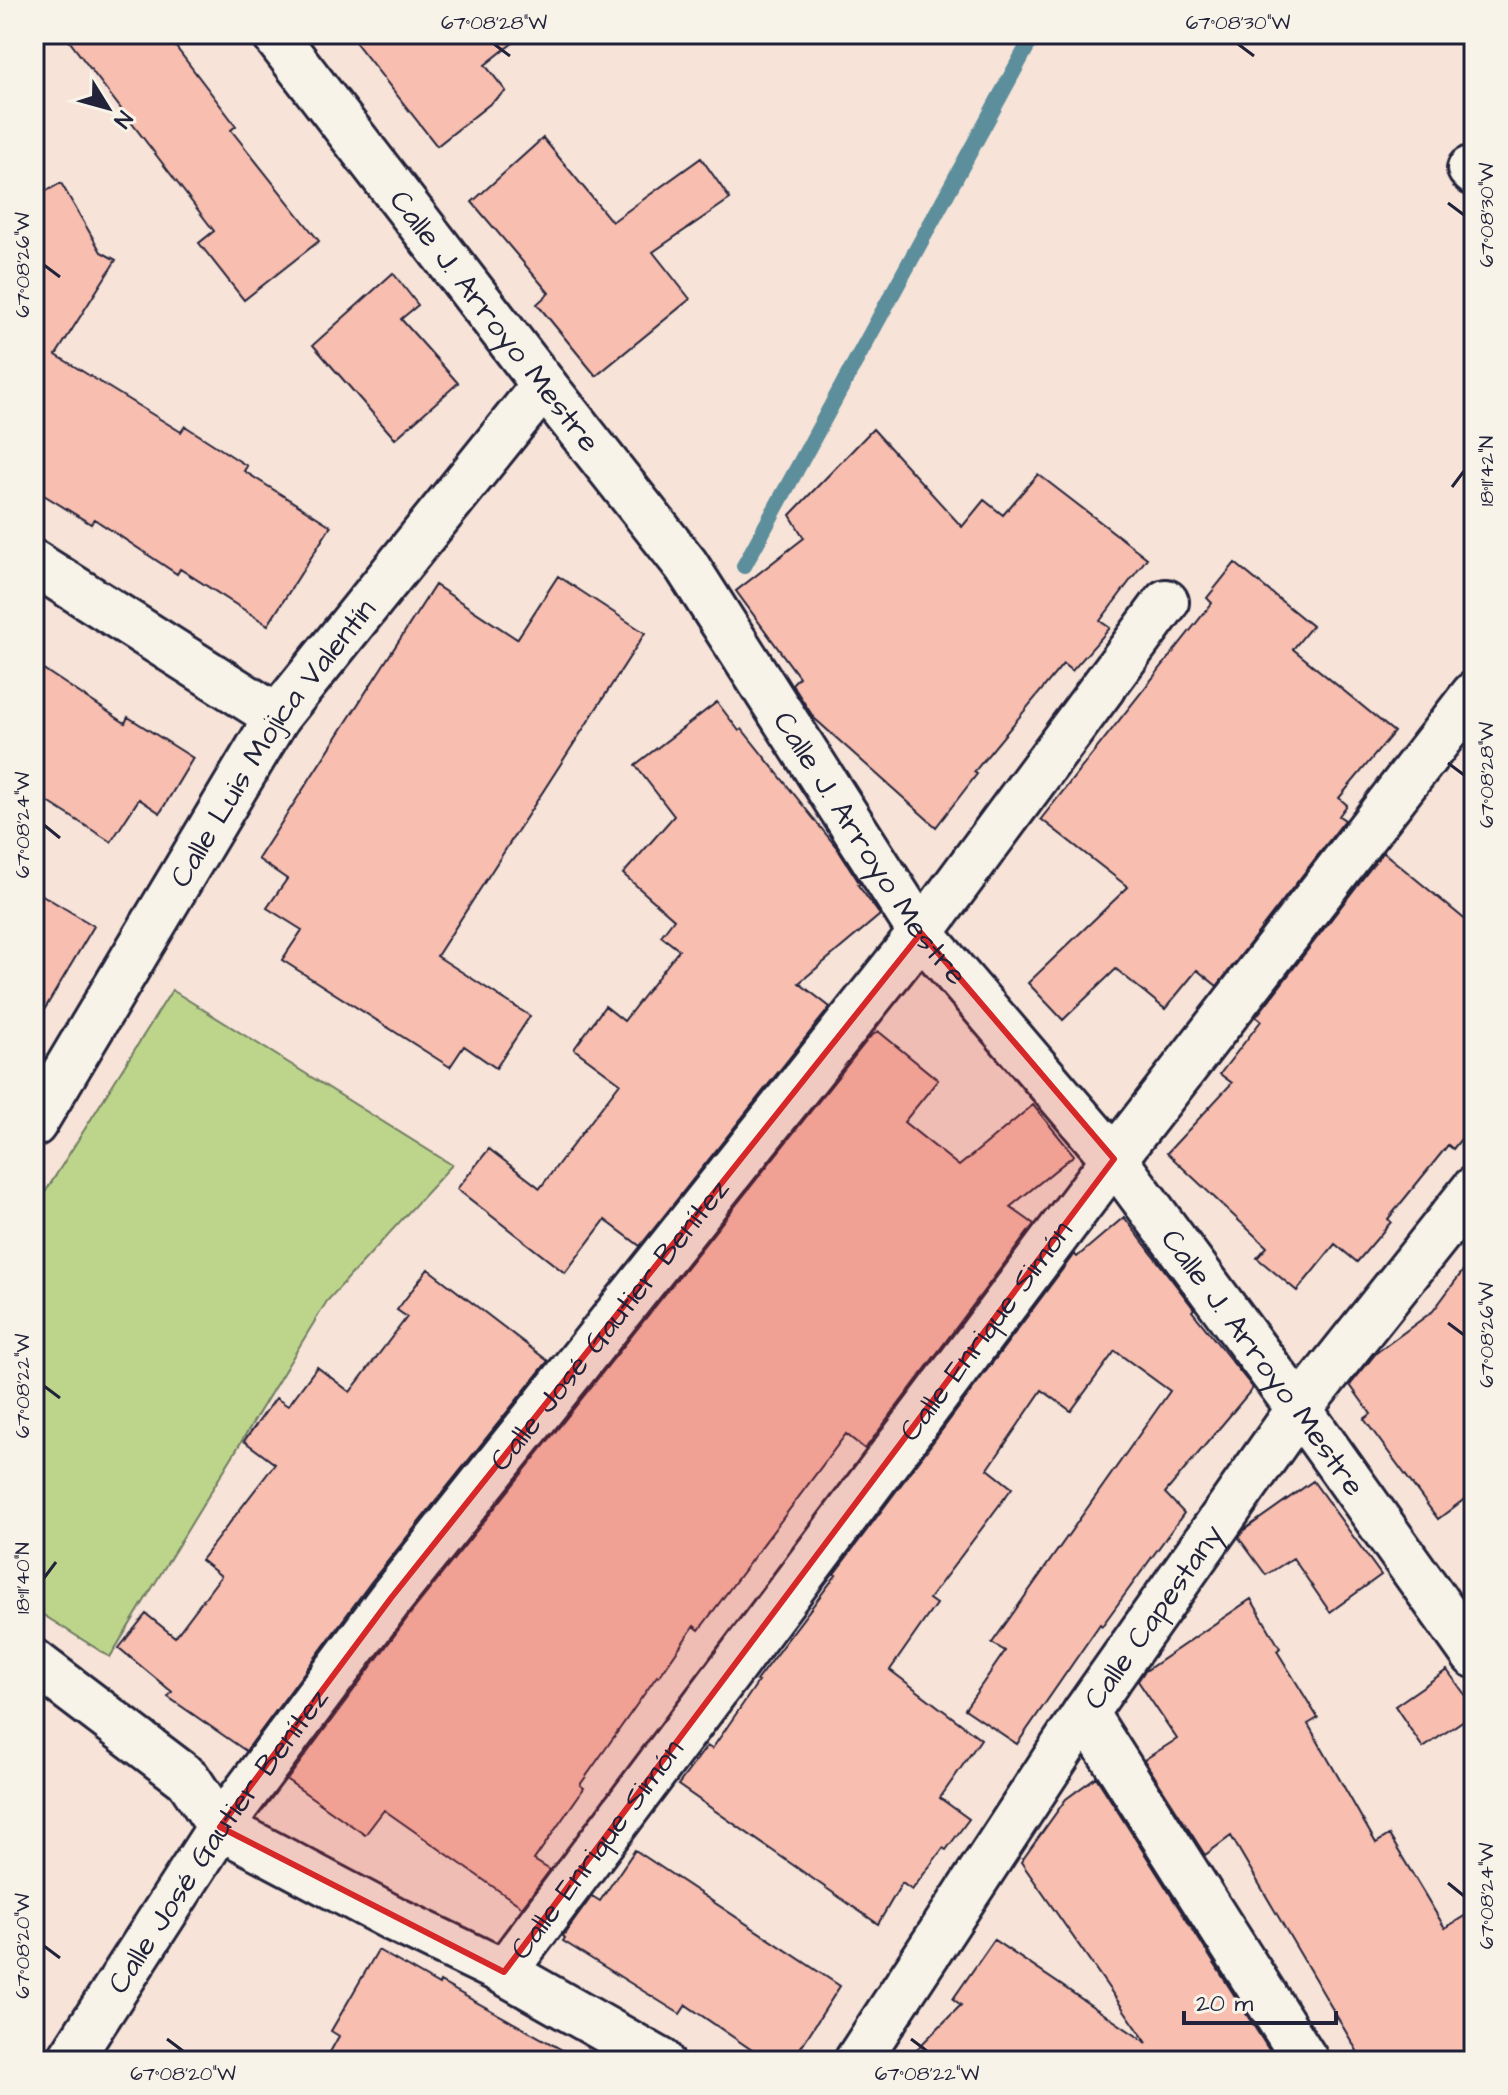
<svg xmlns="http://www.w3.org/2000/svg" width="1508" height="2095" viewBox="0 0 1508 2095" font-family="'Architects Daughter',sans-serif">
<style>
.green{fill:#bdd58b;stroke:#707c63;stroke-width:2}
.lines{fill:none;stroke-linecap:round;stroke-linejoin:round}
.stream{stroke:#5d8e9b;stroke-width:16}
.building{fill:#f8beaf;stroke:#22223b;stroke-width:2}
.minor-casing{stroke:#22223b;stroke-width:50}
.minor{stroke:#f7f3e8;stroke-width:44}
.marked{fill:#d62828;fill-opacity:0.2;stroke:#d62828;stroke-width:6;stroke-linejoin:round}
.ticks{fill:none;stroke:#22223b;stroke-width:3}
.labels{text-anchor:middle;stroke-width:7;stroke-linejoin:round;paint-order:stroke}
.street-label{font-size:30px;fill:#22223b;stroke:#f7f3e8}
.neatline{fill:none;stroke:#22223b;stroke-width:3}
.ticks-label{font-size:20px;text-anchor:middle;fill:#22223b}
</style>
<rect width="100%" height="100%" fill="#f7e3d7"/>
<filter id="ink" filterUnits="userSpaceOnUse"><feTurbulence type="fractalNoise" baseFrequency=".0125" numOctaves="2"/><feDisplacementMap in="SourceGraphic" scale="16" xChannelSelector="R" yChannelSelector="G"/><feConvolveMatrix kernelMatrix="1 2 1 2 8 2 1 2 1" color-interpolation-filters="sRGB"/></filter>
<g filter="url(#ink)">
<path class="green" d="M172,990L452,1165L327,1301L110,1657L34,1609V1210Z"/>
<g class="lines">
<path class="stream" d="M744,566L1034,34"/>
</g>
<path class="building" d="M64,34H166L236,126L231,130L319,241L244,300L199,243L214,231Z
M349,34H524L485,65L506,91L437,146Z
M543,138L612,222L701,158L730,199L653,252L690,299L596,376L537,304L549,293L472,202Z
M61,183L101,252L116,260L56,355L181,432L185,426L247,466L244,471L331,526L268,625L180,569L177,574L94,519L91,524L34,489V198Z
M393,273L418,305L401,319L458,383L395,439L313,345Z
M873,429L962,527L984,500L1003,515L1038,474L1147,558L1100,621L1110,628L1072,671L1063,664L974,772L977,774L936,827L814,718L792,684L799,677L736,591L804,538L790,515Z
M1235,563L1312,626L1293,649L1394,732L1339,798L1347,805L1339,816L1345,820L1217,986L1197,970L1165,1009L1116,969L1063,1020L1028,983L1128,887L1041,819L1212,603L1207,598Z
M558,576L645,633L437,956L530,1016L496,1068L464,1046L450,1067L282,960L302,930L267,908L287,879L258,859L435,585L517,639Z
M34,663L125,723L128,717L193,758L160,813L139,799L111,842L34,793Z
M717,702L739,731L742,729L837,848L860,884L858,885L880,915L799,983L830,1007L640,1246L605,1220L565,1273L457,1189L489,1149L540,1188L620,1083L574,1049L605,1006L624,1021L679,950L661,936L674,919L623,874L674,816L635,765Z
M1383,852L1474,927V1123L1453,1149L1448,1145L1388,1219L1391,1222L1357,1262L1335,1244L1297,1291L1257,1258L1267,1247L1167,1153L1232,1083L1220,1074L1261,1021L1256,1017Z
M34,890L94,926L34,1027Z
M878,1031L938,1080L904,1122L959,1166L1033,1105L1074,1155L1010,1207L1034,1224L865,1449L846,1434L699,1630L694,1626L659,1677L657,1676L580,1785L584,1788L534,1860L550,1870L522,1907L384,1810L365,1835L287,1780L411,1613L869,1038Z
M1124,1217L1194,1309L1192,1311L1253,1388L1165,1493L1184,1513L1102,1626L1100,1624L1017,1744L965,1709L1005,1651L992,1643L1170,1391L1115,1351L1071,1411L1042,1390L988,1469L1012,1488L929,1599L936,1604L890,1670L981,1739L940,1798L969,1819L946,1850L943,1848L912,1890L902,1883L878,1924L678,1785L707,1746L712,1749L758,1682L756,1681L836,1575L834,1574L1074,1254L1077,1257Z
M1474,1256V1492L1438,1519L1364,1419L1371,1414L1350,1385L1376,1353L1433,1311Z
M428,1269L548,1361L371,1582L246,1751L168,1697L172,1692L119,1648L146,1614L175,1637L221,1576L201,1560L275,1464L244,1441L276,1398L288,1406L317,1367L350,1392L407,1317L397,1310Z
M1313,1481L1381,1575L1330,1612L1293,1558L1266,1575L1239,1538L1244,1530Z
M1251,1599L1280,1648L1277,1651L1318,1718L1308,1724L1376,1843L1389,1835L1445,1928L1474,1910V2061H1363L1231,1836L1205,1855L1144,1760L1177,1739L1138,1681L1144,1672Z
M1447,1670L1474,1707V1713L1423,1748L1395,1706Z
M1096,1777L1276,2061H905L961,2005L953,1999L994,1940L1147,2043L1021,1862L1066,1799Z
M635,1850L840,1986L792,2061H768L686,2005L680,2014L563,1941L565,1938L563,1936L592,1896L600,1901Z
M378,1950L439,1985L440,1982L582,2061H325L339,2036L331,2031Z"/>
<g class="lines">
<defs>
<g id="minor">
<path id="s1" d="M274,34L544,385L686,565L921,933L1114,1159L1299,1409L1474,1655"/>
<path d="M1470,169L1474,173"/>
<path d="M34,563L277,717"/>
<path id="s2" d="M34,1124L277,717L544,385"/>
<path d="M34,1662L188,1779L220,1827L396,1920L504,1972L661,2061"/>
<path d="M1085,1713L1306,2061"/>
<path id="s3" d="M504,1972L1114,1159L1474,694"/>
<path id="s4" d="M69,2061L220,1827L391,1598L921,933L1166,602"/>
<path id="s5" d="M857,2061L1085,1713L1299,1409L1474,1189"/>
</g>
</defs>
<use href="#minor" class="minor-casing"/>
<use href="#minor" class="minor"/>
</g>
</g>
<path class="marked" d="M921,933L1114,1159L504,1972L220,1827L391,1598Z"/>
<path class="ticks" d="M494,44L510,56M1238,44L1254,56M1448,203L1464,215M44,265L60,277M1452,487L1464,471M1448,763L1464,775M44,825L60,838M1448,1323L1464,1335M44,1386L60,1398M44,1578L56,1562M1448,1883L1464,1896M44,1946L60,1958M167,2039L183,2051M911,2039L927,2051"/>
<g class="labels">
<g class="street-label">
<text dy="10" stroke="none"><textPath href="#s1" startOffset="362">Calle J. Arroyo Mestre</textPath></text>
<text dy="10" stroke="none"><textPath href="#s2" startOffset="450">Calle Luis Mojica Valentín</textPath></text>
<text dy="10" stroke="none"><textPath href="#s1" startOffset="1010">Calle J. Arroyo Mestre</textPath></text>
<text dy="10" stroke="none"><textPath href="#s4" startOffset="914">Calle José Gautier Benítez</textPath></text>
<text dy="10" stroke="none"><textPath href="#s3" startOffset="802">Calle Enrique Simón</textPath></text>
<text dy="10" stroke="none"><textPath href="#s1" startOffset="1658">Calle J. Arroyo Mestre</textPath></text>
<text dy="10" stroke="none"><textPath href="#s5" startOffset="534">Calle Capestany</textPath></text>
<text dy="10" stroke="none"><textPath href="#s4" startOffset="266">Calle José Gautier Benítez</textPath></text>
<text dy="10" stroke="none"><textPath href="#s3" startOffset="154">Calle Enrique Simón</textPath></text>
</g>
</g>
<rect width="1508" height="2095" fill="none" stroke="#f7f3e8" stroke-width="88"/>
<g transform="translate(108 108) rotate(127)" stroke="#f7f3e8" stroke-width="6" paint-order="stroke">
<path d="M0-6L14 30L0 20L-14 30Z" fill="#22223b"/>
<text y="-12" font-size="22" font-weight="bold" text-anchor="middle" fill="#22223b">N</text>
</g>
<path d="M1184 2011v12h152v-12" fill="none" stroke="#22223b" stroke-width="4"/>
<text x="1196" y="2011" font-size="24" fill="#22223b" stroke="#f7f3e8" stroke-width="6" paint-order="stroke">20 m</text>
<rect x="44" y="44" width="1420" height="2007" class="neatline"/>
<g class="ticks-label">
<text x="494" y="29">67°08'28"W</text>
<text x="1238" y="29">67°08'30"W</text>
<text transform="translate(1486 215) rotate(-90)" y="7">67°08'30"W</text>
<text transform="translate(22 265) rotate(-90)" y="7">67°08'26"W</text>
<text transform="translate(1486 471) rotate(-90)" y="7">18°11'42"N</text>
<text transform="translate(1486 775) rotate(-90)" y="7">67°08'28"W</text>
<text transform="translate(22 825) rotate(-90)" y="7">67°08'24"W</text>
<text transform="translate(1486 1335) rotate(-90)" y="7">67°08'26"W</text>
<text transform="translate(22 1386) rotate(-90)" y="7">67°08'22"W</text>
<text transform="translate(22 1578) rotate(-90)" y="7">18°11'40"N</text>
<text transform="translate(1486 1896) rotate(-90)" y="7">67°08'24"W</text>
<text transform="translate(22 1946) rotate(-90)" y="7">67°08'20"W</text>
<text x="183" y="2080">67°08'20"W</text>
<text x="927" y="2080">67°08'22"W</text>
</g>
</svg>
